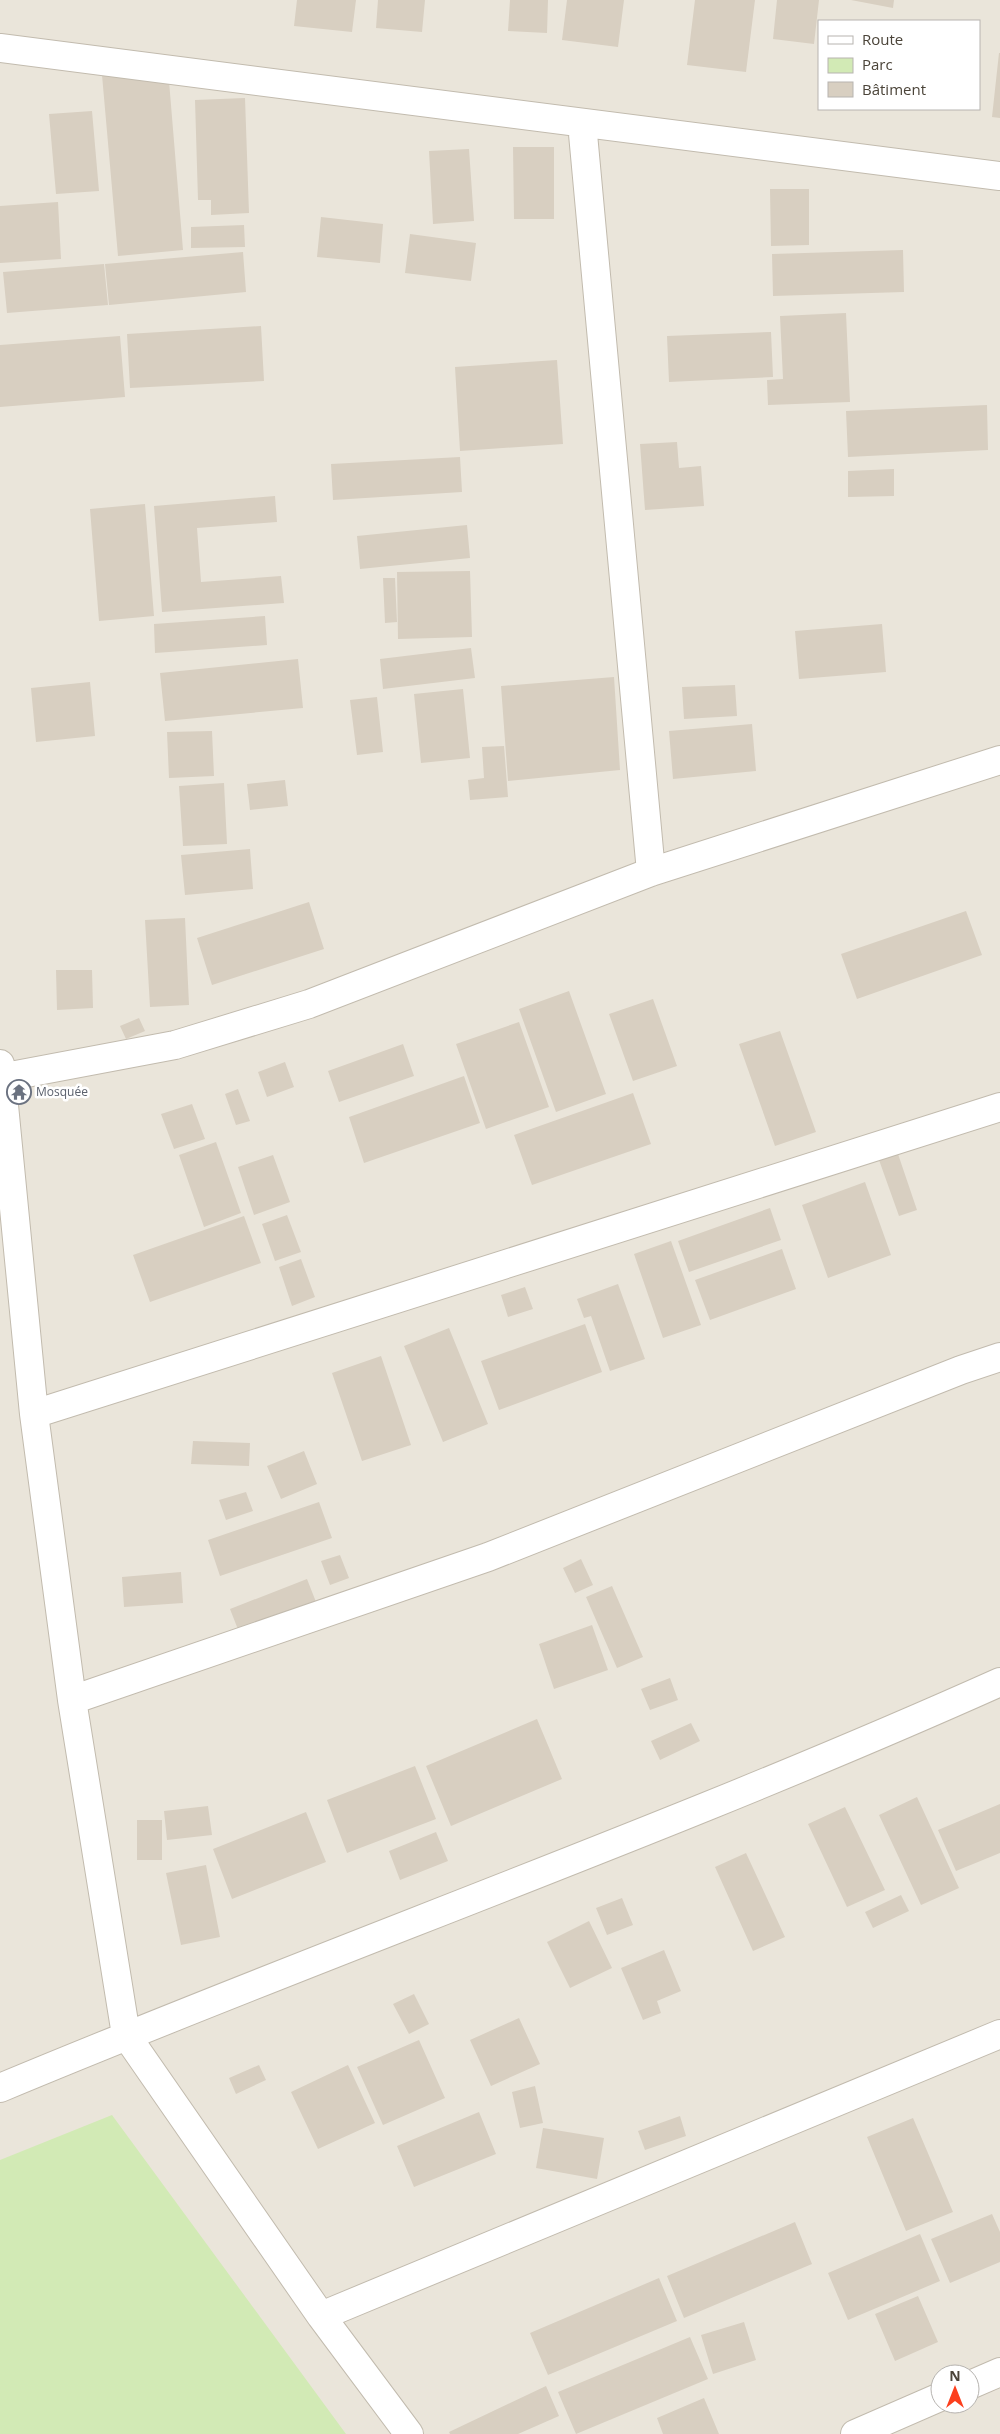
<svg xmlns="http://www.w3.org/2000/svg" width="1000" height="2434" viewBox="0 0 1000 2434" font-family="'Open Sans',sans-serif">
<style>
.residential{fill:#eae5da;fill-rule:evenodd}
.green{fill:#d2eab5}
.building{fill:#d8cfc1}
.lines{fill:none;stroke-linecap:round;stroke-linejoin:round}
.minor-casing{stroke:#c2bbae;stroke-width:30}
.minor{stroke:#fff;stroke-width:28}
.labels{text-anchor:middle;stroke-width:5;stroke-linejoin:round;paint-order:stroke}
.worship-label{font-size:12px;fill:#5b616d;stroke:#fff;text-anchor:start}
</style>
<rect width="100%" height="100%" fill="#f6f3ec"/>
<path class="residential" d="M0,0H1000V2434H0ZM819,21H979V109H819ZM940,2374H970V2404H940Z"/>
<path class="green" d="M112,2115L346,2434H0V2160Z"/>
<path class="building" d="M297,0H356L352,32L294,26Z
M378,0H425L422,32L376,28Z
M510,0H548L547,33L508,31Z
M567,0H624L618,47L562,40Z
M695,0H755L746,72L687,65Z
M777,0H819L814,44L773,39Z
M851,0H894L893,8Z
M999,53H1000V118L992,117Z
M102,75L169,81L183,250L118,256Z
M245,98L249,213L211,215V200H198L195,100Z
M92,111L99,191L56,194L49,114Z
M513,147H554V219H514Z
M469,149L474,221L433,224L429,151Z
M770,189H809V245L771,246Z
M58,202L61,259L0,263V206Z
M321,217L383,224L380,263L317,257Z
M244,225L245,247L191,248V227Z
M410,234L476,243L471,281L405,273Z
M903,250L904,292L773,296L772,254Z
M243,252L246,292L109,305L105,264Z
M104,264L108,305L7,313L3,272Z
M846,313L850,402L768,405L767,380L783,379L780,316Z
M261,326L264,381L130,388L127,334Z
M771,332L773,377L669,382L667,336Z
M120,336L125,397L0,407V345Z
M557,360L563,444L460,451L455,367Z
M987,405L988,450L848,457L846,411Z
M677,442L679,468L701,466L704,506L645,510L640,444Z
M460,457L462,492L333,500L331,464Z
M894,469V496L848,497V471Z
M275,496L277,522L197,528L201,582L281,576L284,603L162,612L154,506Z
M145,504L154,616L99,621L90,509Z
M467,525L470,558L360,569L357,536Z
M470,571L472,637L398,639L397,572Z
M383,578H395L397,622L385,623Z
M265,616L267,645L155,653L154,624Z
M882,624L886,672L799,679L795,631Z
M471,648L475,678L383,689L380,659Z
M298,659L303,708L165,721L160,673Z
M614,677L620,770L508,781L501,686Z
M90,682L95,736L36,742L31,688Z
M735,685L737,716L684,719L682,687Z
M463,689L470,758L421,763L414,694Z
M377,697L383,752L357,755L350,700Z
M752,724L756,771L673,779L669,731Z
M212,731L214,776L169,778L167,732Z
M504,746L508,797L470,800L468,780L484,778L482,747Z
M285,780L288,806L250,810L247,784Z
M224,783L227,844L183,846L179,786Z
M250,849L253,889L185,895L181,855Z
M309,902L324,949L212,985L197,938Z
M966,911L982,955L857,999L841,954Z
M185,918L189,1005L150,1007L145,920Z
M56,970H92L93,1008L57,1010Z
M569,991L606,1094L556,1112L519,1009Z
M653,999L677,1066L633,1081L609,1014Z
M139,1018L145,1031L126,1039L120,1026Z
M519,1022L549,1107L486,1129L456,1044Z
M780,1031L816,1132L775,1146L739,1044Z
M403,1044L414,1076L339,1102L328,1071Z
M285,1062L294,1087L267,1097L258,1072Z
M464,1076L480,1123L364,1163L349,1117Z
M238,1089L250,1121L236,1125L225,1094Z
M633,1093L651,1144L532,1185L514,1135Z
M192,1104L205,1139L174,1149L161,1114Z
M216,1142L241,1213L204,1227L179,1155Z
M898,1154L917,1210L899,1216L879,1160Z
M273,1155L290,1202L254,1215L238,1167Z
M865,1182L891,1255L828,1278L802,1205Z
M770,1208L781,1240L689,1272L678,1241Z
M287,1215L301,1252L275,1261L262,1224Z
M244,1216L261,1263L150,1302L133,1255Z
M671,1241L701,1325L663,1338L634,1254Z
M782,1249L796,1289L710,1320L695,1280Z
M301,1259L315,1297L292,1306L279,1267Z
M618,1284L645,1359L610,1371L591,1316L584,1318L577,1299Z
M525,1287L533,1309L508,1317L501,1295Z
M585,1324L602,1372L499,1410L481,1361Z
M449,1328L488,1424L443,1442L404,1346Z
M381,1356L411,1445L362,1461L332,1373Z
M193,1441L250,1443L249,1466L191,1464Z
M304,1451L317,1484L281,1499L267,1466Z
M246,1492L253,1511L226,1520L219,1500Z
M319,1502L332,1538L220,1576L208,1540Z
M340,1555L349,1578L330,1585L321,1561Z
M581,1559L593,1585L575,1593L563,1568Z
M181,1572L183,1603L124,1607L122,1577Z
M307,1579L316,1602L239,1632L230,1609Z
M612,1586L643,1657L617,1668L586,1597Z
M592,1625L608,1670L554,1689L539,1644Z
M670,1678L678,1700L650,1710L641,1689Z
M537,1719L562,1779L451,1826L426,1766Z
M691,1723L700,1741L660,1760L651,1741Z
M415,1766L436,1819L347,1853L327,1800Z
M917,1797L959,1888L921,1905L879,1815Z
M1000,1804V1853L956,1871L938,1830Z
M208,1806L212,1835L167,1840L164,1811Z
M845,1807L885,1890L847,1907L808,1824Z
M306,1812L326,1862L232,1899L213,1849Z
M137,1820H162V1860H137Z
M436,1832L448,1861L400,1880L389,1851Z
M746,1853L785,1937L753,1951L715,1867Z
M206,1865L220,1937L181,1945L166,1873Z
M901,1895L909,1911L873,1928L865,1912Z
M622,1898L633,1925L607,1935L596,1908Z
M589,1921L612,1968L570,1988L547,1942Z
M664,1950L681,1991L657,2001L661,2013L643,2020L621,1968Z
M414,1994L429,2024L409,2034L393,2004Z
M519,2018L540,2064L491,2086L470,2040Z
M419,2040L445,2098L383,2125L357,2067Z
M259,2065L266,2080L236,2094L229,2078Z
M348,2065L375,2123L318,2149L291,2092Z
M535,2086L543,2123L520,2128L512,2092Z
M479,2112L496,2154L414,2187L397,2146Z
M680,2116L686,2136L645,2150L638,2131Z
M913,2118L953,2212L906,2231L867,2137Z
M543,2128L604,2138L597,2179L536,2168Z
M992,2214L1000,2232V2262L950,2283L931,2239Z
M795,2222L812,2264L684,2318L667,2276Z
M920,2234L940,2281L848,2320L828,2273Z
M659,2278L677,2321L548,2375L530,2333Z
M918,2296L938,2342L895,2361L875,2314Z
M744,2322L756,2360L713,2374L701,2335Z
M690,2337L708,2379L576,2434L558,2392Z
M546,2386L559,2416L518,2434H450L449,2432Z
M704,2398L719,2434H663L657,2418Z"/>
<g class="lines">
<defs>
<path id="minor" d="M0,48L1000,176
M582,123L651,872
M0,1064L34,1414L72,1700L126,2035L321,2316L409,2434
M0,1078L175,1045L309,1004L651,872L1000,760
M34,1414L1000,1107
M72,1700L488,1557L961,1370L1000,1357
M0,2088C332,1949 672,1829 1000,1682
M321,2316L1000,2034
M970,2385L1000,2372
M855,2434L940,2397"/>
</defs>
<use href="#minor" class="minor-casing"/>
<use href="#minor" class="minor"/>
</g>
<defs>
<symbol id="temple-ring" viewBox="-11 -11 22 22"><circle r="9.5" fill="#fff" stroke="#6b7280" stroke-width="1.5"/><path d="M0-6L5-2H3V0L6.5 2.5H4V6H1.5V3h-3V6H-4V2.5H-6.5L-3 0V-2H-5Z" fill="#6b7280"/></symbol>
</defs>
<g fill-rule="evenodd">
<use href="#temple-ring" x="5" y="1078" width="28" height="28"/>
</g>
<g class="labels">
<g class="worship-label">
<text x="36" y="1096">Mosquée</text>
</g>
</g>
<rect x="818" y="20" width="162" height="90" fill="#ffffff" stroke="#b7b4b0"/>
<rect x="828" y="36" width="25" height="8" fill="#ffffff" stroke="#b7b4b0"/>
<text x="862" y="45" font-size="15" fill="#4b4439">Route</text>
<rect x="828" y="58" width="25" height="15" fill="#d2eab5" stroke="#b7b4b0"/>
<text x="862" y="70" font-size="15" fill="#4b4439">Parc</text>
<rect x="828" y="82" width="25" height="15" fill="#d8cfc1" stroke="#b7b4b0"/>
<text x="862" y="95" font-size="15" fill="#4b4439">Bâtiment</text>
<g transform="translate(955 2389)"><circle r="24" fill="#ffffff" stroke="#b7b4b0"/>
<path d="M0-4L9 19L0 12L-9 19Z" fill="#fc3f1d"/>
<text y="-8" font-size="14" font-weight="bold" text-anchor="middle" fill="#4b4439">N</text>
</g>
</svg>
